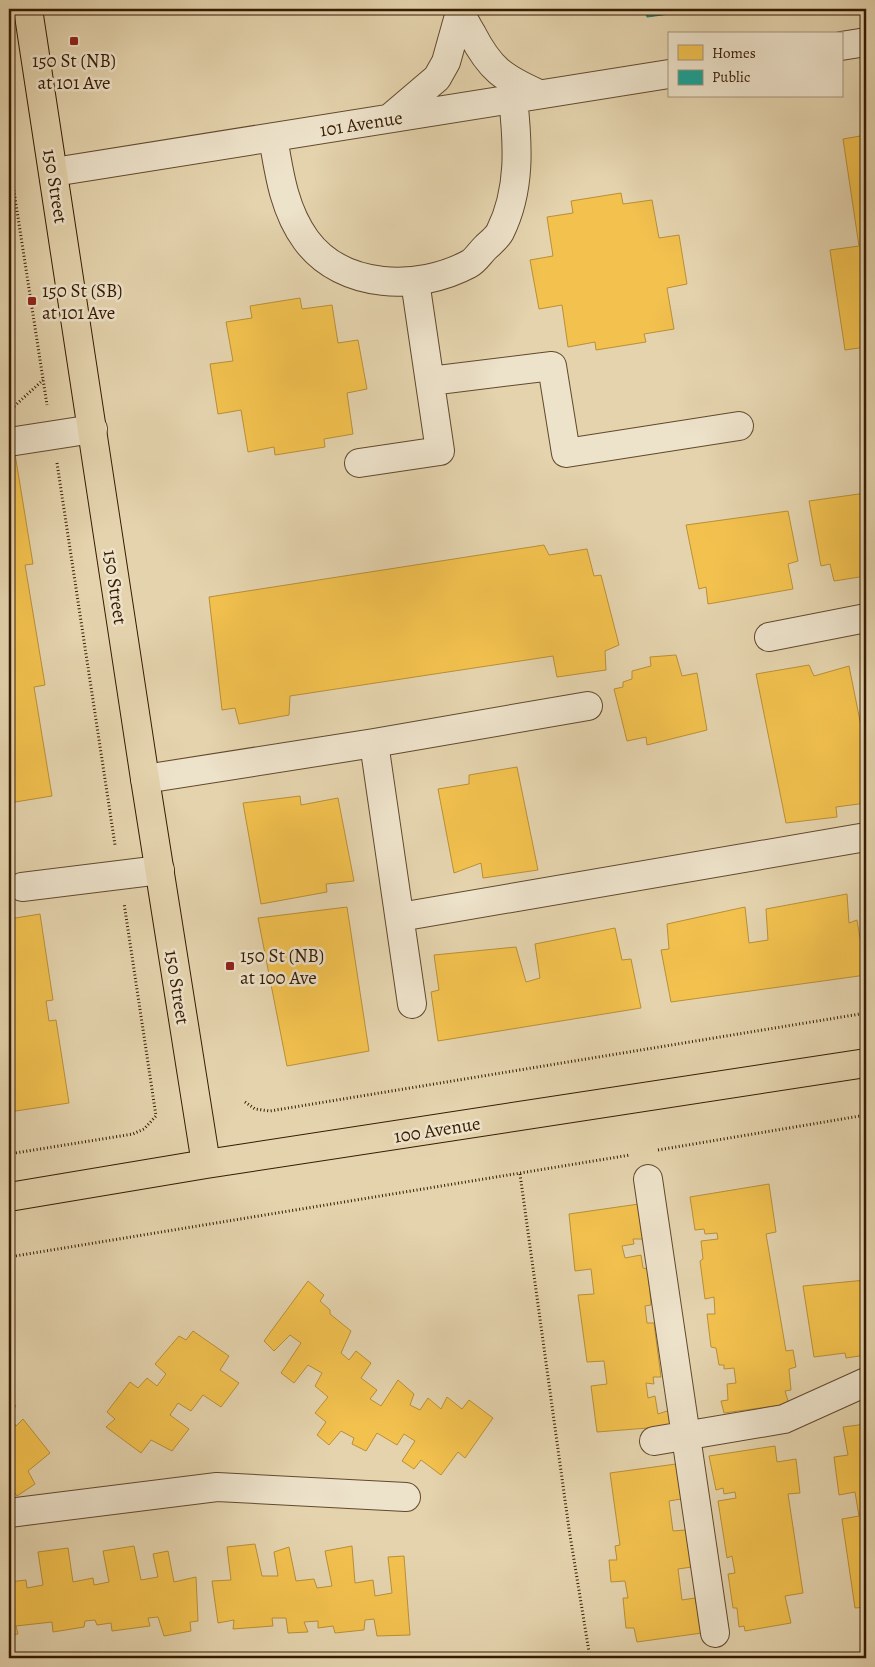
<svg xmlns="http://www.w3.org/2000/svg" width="875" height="1667" viewBox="0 0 875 1667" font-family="Alegreya,serif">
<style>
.homes{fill:#f2c14e;stroke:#ba8f37}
.public{fill:#17a398;stroke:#207a6b}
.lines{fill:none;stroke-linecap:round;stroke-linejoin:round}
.minor-casing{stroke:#62492d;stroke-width:30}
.major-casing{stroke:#361b02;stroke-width:30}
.path{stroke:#361b02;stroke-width:3;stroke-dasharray:1 2.5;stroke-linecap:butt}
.minor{stroke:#ede2ca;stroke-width:28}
.major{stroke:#e4d3ad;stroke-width:28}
.poi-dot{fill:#8f2418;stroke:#ede2ca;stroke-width:2}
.labels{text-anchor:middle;stroke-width:5;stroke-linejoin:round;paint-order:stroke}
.poi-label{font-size:19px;fill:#361b02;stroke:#ede2ca;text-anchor:start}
.street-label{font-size:19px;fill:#361b02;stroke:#ede2ca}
</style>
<rect width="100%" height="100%" fill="#e4d3ad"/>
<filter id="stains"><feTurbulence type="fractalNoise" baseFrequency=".004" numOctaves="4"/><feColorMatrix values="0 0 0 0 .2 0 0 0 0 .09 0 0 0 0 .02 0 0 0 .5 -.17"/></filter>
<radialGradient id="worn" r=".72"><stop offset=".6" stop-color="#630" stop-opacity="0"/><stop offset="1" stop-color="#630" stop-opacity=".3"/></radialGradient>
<path class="homes" d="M866,135V347L845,350L830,250L859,246L843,139Z
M621,193L623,204L652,200L659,238L679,235L687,284L667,288L674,329L644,334L646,342L596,350L595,342L568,347L562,305L539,309L530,260L553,256L547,217L573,213L571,201Z
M300,298L302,309L332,305L338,343L358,340L367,389L347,393L353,434L324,439L325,447L275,455L274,447L248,452L241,410L218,414L210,364L233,361L226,322L252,318L250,306Z
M15,454L33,564L25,565L45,685L34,687L52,796L9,803V456Z
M866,493V576L834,581L830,564L821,566L809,501Z
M788,511L798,561L788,564L793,589L708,604L706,587L699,589L686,525Z
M544,545L549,555L587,549L594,576L601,575L619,645L605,651L606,670L557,677L553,656L290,696L289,715L239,724L235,708L222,710L209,597Z
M676,655L682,676L697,673L707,730L647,745L646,737L627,741L614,689L623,687V682L632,679V671L651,666L650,657Z
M809,665L814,676L849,666L866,751V803L836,807L837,817L786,823L756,674Z
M517,767L538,870L483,878L481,863L454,873L438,789L469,784V775Z
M300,796L301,805L338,798L354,881L326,884L327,892L261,904L243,803Z
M847,894L849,923L857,920L866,975L671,1002L661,950L669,949L667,924L745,907L749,943L768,940L766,909Z
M347,907L369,1051L287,1066L258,918Z
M40,914L53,1000L46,1001L49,1021L56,1020L69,1103L9,1112V919Z
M615,928L622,960L631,959L641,1008L438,1041L431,992L439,990L434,955L516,947L526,982L540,978L535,944Z
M769,1184L776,1232L766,1234L786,1351L793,1350L796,1367L789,1369L791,1390L785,1391L789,1404L724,1413L721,1401L728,1400L727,1384L736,1383L734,1368L724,1369V1365H719L716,1348L711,1347L707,1314H715L714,1297L705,1299L700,1261L703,1259L701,1241L718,1239L717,1233L705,1234L704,1229L695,1230L690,1197Z
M639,1204L644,1239H633L634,1244L622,1246L625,1258L641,1255L643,1268L648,1269L651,1305L645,1306L647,1323H654L661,1377H653L654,1384L646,1383L648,1398L655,1396L658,1414L670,1410L673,1426L597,1432L591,1386L607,1384L604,1361L587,1362L578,1295L594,1294L591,1269L575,1271L569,1214Z
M866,1280V1355L846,1358L845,1353L814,1357L803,1286Z
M308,1281L324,1295L320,1301L330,1310V1314L351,1331L341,1353L349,1360L356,1351L371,1363L361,1378L377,1390L370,1399L381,1406L398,1380L414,1394L410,1405L420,1410L428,1398L441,1409L447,1397L462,1409L469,1400L493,1418L465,1458L458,1452L441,1475L421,1460L414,1469L402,1461L415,1441L404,1434L397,1445L377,1433L366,1451L352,1444L354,1438L341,1431L329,1445L317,1435L326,1422L315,1413L328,1397L315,1386L322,1373L308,1365L294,1383L281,1373L301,1343L290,1335L274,1351L264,1341Z
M193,1331L229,1356L220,1370L239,1383L221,1407L203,1395L191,1411L178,1403L170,1415L189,1429L172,1451L151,1440L141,1453L106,1427L115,1419L107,1412L130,1382L138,1388L147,1378L157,1386L166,1374L155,1364L179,1336L186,1340Z
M9,1390L12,1395L10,1400L16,1406L12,1411L14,1414L10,1417L16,1426L23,1419L50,1453L28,1471L35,1484L17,1496L9,1485Z
M866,1424V1607L855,1608L842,1519L859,1516L855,1492L839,1495L834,1457L848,1455L843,1427Z
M775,1446L777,1462L796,1459L800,1493L788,1494L803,1593L785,1596L791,1623L745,1631L744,1626L739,1627L737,1608H733L728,1574L735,1573L732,1556L727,1558L718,1501L736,1498L735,1492L724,1494L723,1488L716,1490L709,1456Z
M676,1464L681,1499L669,1501L673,1531L686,1530L692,1567L678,1569L682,1600L695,1598L702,1633L637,1642L634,1628H626L623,1598H628L625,1581L611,1582L609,1560H617L615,1546L620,1545L610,1473Z
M255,1544L262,1576H278L274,1552L289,1547L296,1581L314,1579L317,1588L332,1586L325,1551L352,1546L355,1583L373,1580L375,1596L392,1593L388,1557L404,1556L410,1635L377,1636L374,1619L365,1620L364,1630L335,1633L333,1626L318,1628V1621L304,1622L308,1632L288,1633L286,1618H272L273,1626L233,1629L234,1620L218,1623L212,1581L231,1580L227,1547Z
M134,1546L141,1580L158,1577L153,1554L168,1551L174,1582L196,1577L198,1621L190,1622L191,1631L164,1636L158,1617L148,1618L150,1626L112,1631L111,1623L97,1625L95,1620L85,1621L84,1627L53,1632L52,1622L16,1626L18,1634L9,1635V1580V1582L26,1580L27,1588L43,1585L38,1552L68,1548L73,1582L93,1578L94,1585L109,1582L103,1551Z"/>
<path class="public" d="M645,9H707L647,17Z"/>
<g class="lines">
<defs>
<path id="minor" d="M460,9C462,17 467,26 472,34C490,69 503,78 539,94
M841,46L866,42
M390,118L437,78L446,62L460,12
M273,137C279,173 284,210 306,240C343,290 419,291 469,264C475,261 480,253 485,248C490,243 497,238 500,232C521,190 518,144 513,98
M54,172L669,74
M430,381L552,366L566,453L739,426
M9,442L93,429
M359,463L440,451L415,281
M769,637L866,618
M374,743L412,1004
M145,779L374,743L588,706
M22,887L160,870
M400,917L866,837
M648,1179L715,1633
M654,1441L784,1419L866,1382
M9,1513L217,1487L406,1497"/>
<path id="major" d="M28,9L145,779L206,1164
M9,1197L206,1164L866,1063"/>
</defs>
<use href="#minor" class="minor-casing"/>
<use href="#major" class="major-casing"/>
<path class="path" d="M9,159L47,405
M9,411L43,380
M57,463L115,845
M245,1102L255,1109L270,1111L866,1013
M658,1150L866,1115
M9,1154L133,1134L144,1129L156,1116L124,903
M520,1174L569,1529L590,1658
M9,1257L630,1155"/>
<use href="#minor" class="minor"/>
<use href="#major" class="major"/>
</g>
<g class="poi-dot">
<rect x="69" y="36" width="10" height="10" rx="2.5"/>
<rect x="27" y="296" width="10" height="10" rx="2.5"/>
<rect x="225" y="961" width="10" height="10" rx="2.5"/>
</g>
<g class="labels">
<g class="poi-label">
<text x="74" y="67" text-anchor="middle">150 St (NB)<tspan x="74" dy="22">at 101 Ave</tspan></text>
<text x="42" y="297">150 St (SB)<tspan x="42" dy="22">at 101 Ave</tspan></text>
<text x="240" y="962">150 St (NB)<tspan x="240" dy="22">at 100 Ave</tspan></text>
</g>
<g class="street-label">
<text transform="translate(361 123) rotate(-9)" y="7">101 Avenue</text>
<text transform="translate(56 186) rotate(81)" y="7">150 Street</text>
<text transform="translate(116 587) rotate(82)" y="7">150 Street</text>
<text transform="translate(178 987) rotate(81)" y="7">150 Street</text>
<text transform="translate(437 1129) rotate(-9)" y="7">100 Avenue</text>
</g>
</g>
<rect width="875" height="1667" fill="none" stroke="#e4d3ad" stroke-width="30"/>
<rect x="10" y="10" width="855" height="1647" fill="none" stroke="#361b02" stroke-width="2.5"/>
<rect x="15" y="15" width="845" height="1637" fill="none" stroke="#361b02"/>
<rect x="668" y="32" width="175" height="65" fill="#ede2ca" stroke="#a4927a"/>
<rect x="678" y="45" width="25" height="15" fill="#f2c14e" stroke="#a4927a"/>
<text x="712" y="58" font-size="15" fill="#361b02">Homes</text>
<rect x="678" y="70" width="25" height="15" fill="#17a398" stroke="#a4927a"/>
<text x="712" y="82" font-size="15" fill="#361b02">Public</text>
<rect width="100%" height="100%" filter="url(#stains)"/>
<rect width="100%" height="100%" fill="url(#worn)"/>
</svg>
